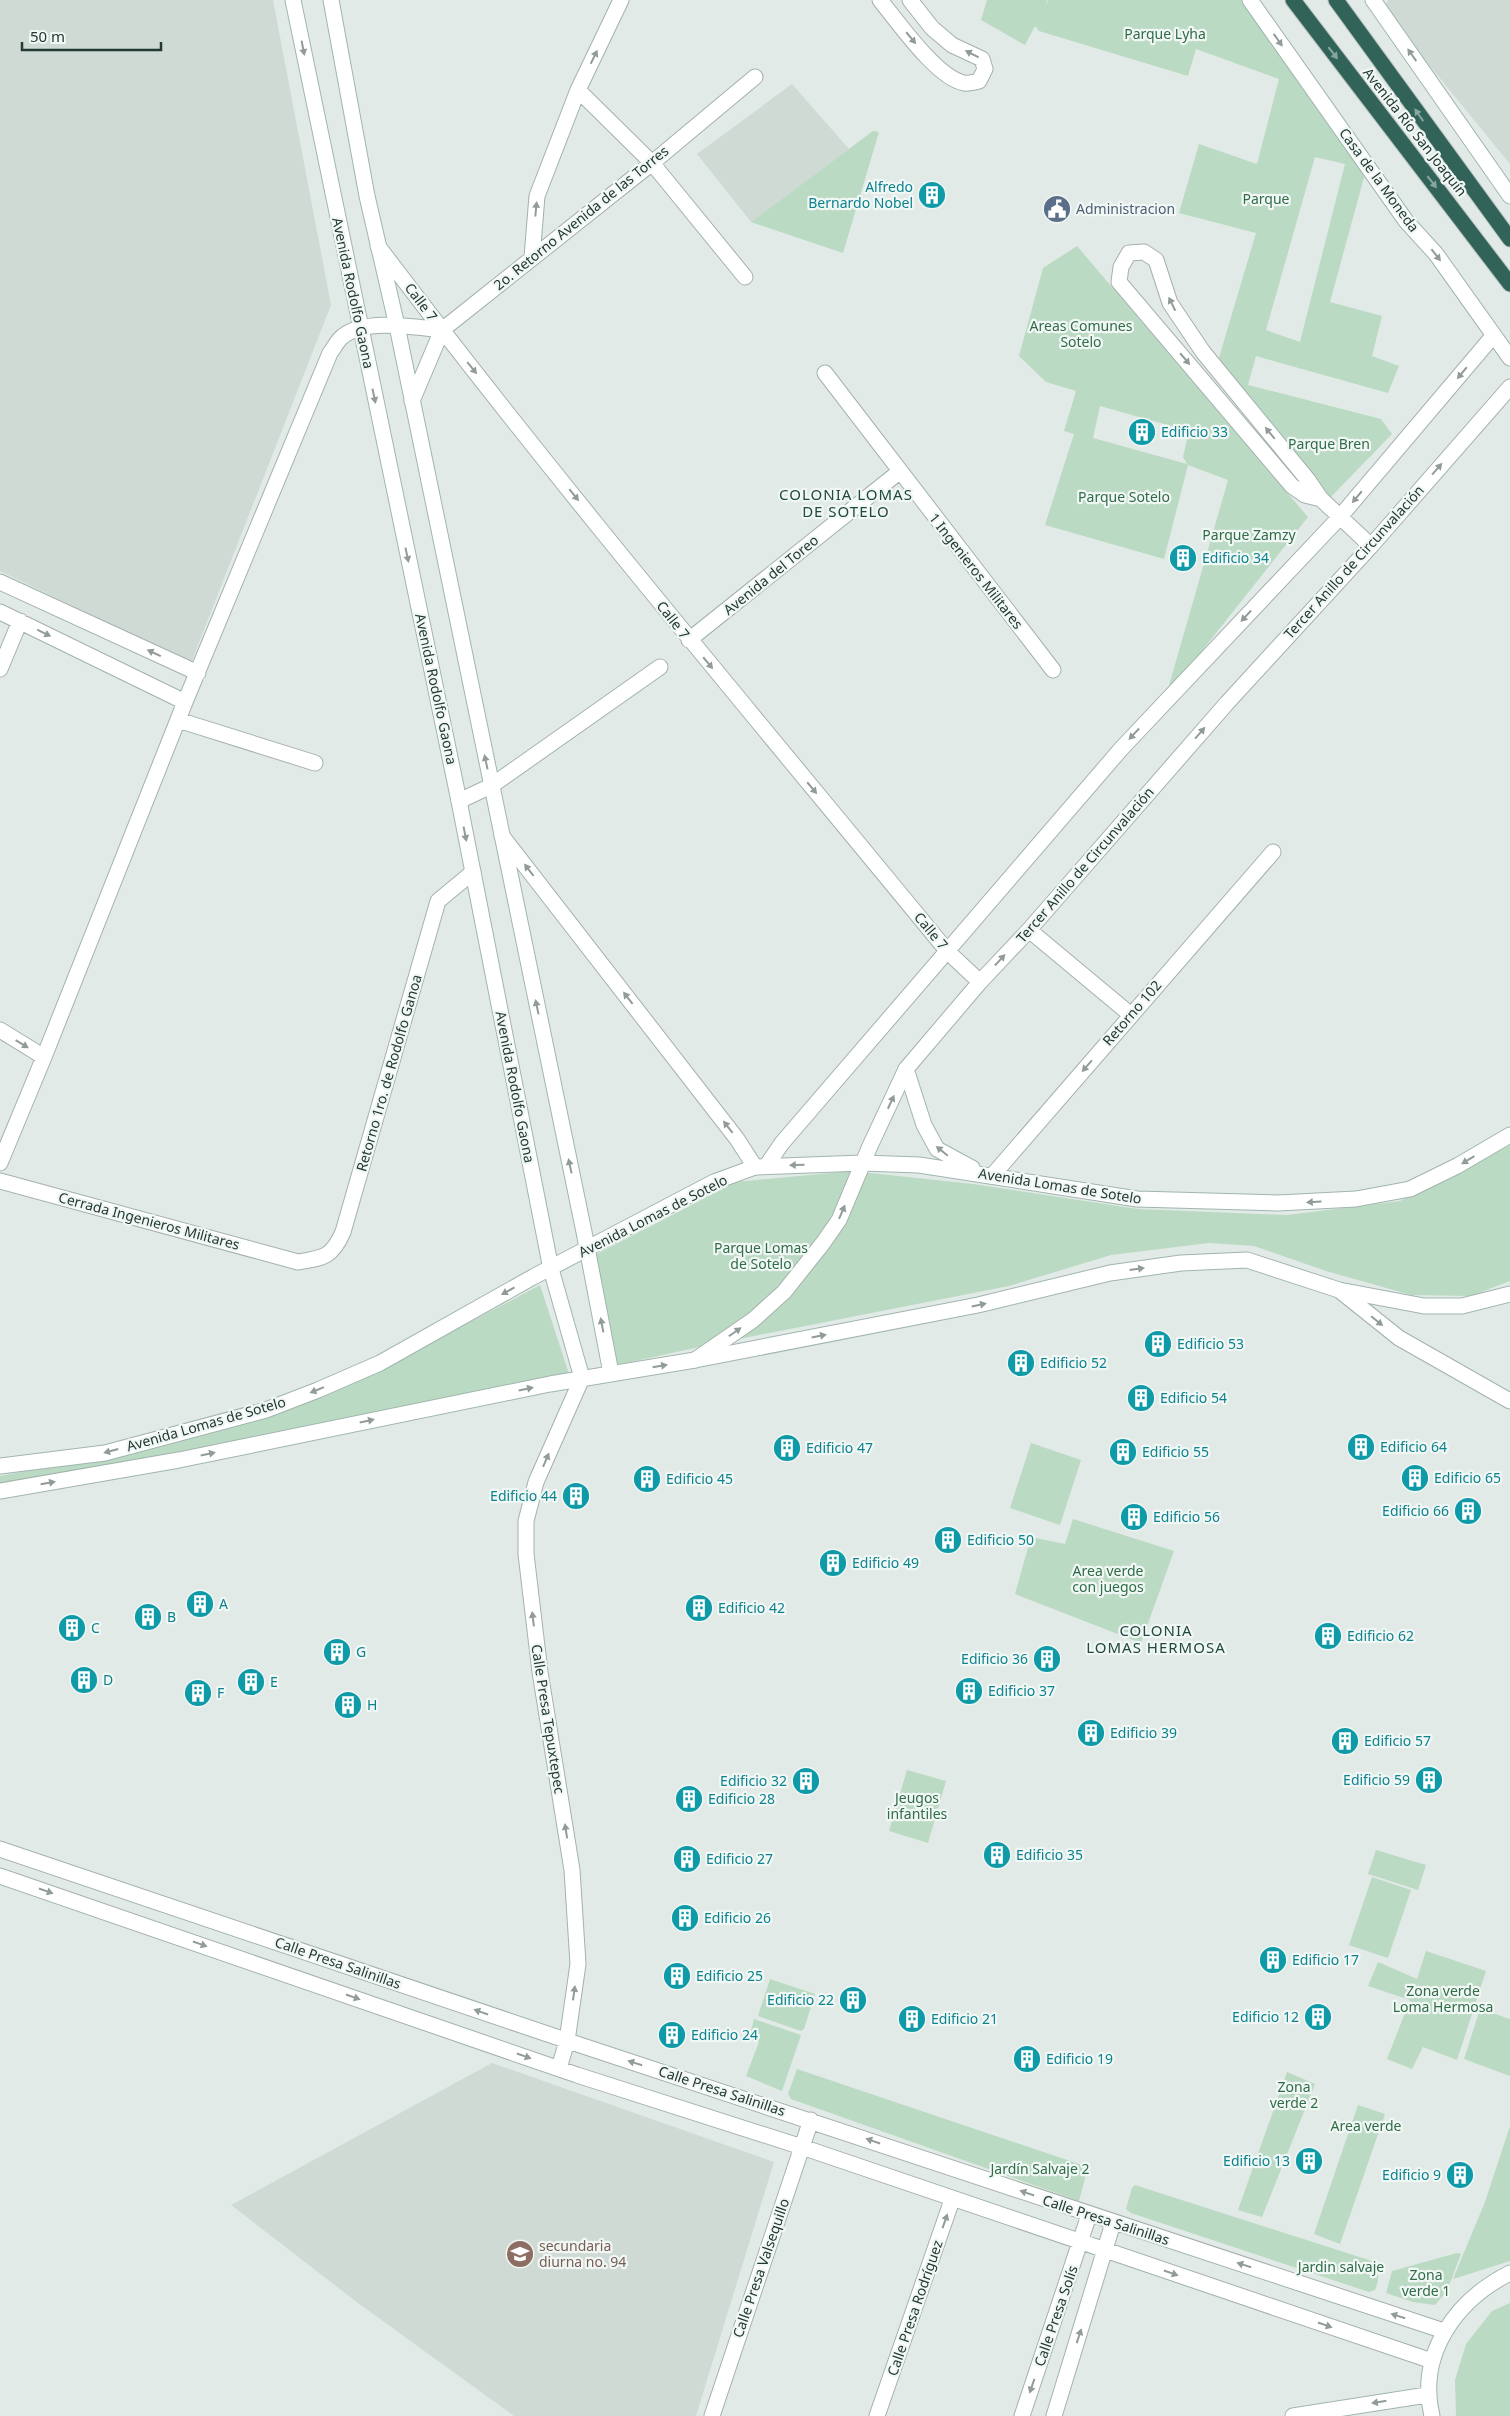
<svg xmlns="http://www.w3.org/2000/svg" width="1510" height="2416" viewBox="0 0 1510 2416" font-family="'Noto Sans',sans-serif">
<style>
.built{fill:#cfdad5}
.green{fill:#bbdac3;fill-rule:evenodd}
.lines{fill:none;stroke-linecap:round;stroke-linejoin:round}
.street-casing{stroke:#a4b1ad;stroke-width:17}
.secondary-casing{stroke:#a1b5ae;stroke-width:17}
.highway-casing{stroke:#bdc4c2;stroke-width:17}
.street{stroke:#fff;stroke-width:15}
.secondary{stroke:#fff;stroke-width:15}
.highway{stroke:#316359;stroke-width:15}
.oneway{fill:#919c99}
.oneway2{fill:#87a69f}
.labels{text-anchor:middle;stroke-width:4.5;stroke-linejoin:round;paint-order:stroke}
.park-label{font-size:14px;fill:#306c48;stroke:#f1f7f4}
.street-label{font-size:14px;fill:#233933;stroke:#f1f7f4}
.culture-label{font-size:14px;fill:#0d838f;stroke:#f1f7f4;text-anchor:start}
.service-label{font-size:14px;fill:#4e5e75;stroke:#f1f7f4;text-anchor:start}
.education-label{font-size:14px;fill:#785e54;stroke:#f1f7f4;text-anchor:start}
.neighbourhood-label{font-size:15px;letter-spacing:1px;fill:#204940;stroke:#f1f7f4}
</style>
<rect width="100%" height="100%" fill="#e1eae6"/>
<path class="built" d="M0,0H273L331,305L191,663L0,571Z
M1388,0H1510V164L1384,10Z
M792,84L849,149L751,222L697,154Z
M492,2063L774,2162L696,2416H514L358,2303L231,2205Z"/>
<path class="green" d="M987,0H1047L1046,6L1048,0H1242L1366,170L1330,302L1382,316L1372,356L1399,366L1388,393L1256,356L1248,385L1381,419L1392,434L1327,501L1218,361L1256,233L1179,213L1199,144L1257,164L1279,79L1196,49L1188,76L1039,31L1035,26L1025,45L981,20ZM1315,157L1345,164L1300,342L1266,330Z
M873,131L879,132L843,253L751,222Z
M1077,246L1308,517L1166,696L1228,480L1188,465L1164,559L1045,525L1074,434L1064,431L1076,391L1046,382L1019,356L1043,268ZM1100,406L1189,431L1183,457L1187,464L1093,438Z
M1510,1145V1281L1471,1296L1411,1295L1326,1271L1254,1246L1209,1243L1111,1255L1009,1286L713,1344L612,1366L589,1258L736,1182L852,1171L973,1184L1138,1209L1287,1215L1400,1201Z
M540,1285L569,1374L114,1467L0,1486V1476L125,1452L395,1362Z
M1031,1443L1081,1460L1060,1525L1010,1508Z
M1073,1519L1174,1551L1141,1643L1015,1594L1031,1537L1065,1544Z
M907,1770L946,1781L928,1843L889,1831Z
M1376,1850L1426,1865L1418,1890L1368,1874Z
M1372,1877L1411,1890L1388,1958L1349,1945Z
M1426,1951L1486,1971L1457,2060L1423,2047L1412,2069L1387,2059L1410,2000L1368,1986L1378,1962L1417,1979Z
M770,1979L815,1994L804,2029L801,2031L758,2016Z
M1480,2009L1510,2019V2076L1464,2059Z
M754,2019L801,2035L782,2091L746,2076L759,2042L749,2039Z
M797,2069L1088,2167L1079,2201L791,2099L788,2094Z
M1287,2072L1315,2084L1262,2217L1238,2210Z
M1358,2105L1385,2114L1340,2244L1314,2234Z
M1510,2126V2261L1453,2279L1485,2202Z
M1135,2185L1375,2262C1379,2269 1379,2282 1375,2290L1369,2292L1131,2213L1126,2209L1132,2188Z
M1457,2253L1461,2254L1447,2291L1435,2305L1413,2302L1386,2293L1392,2271Z
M1510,2303V2416H1456L1455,2380L1466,2344L1492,2311Z"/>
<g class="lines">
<defs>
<path id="street" d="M880,0C898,22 937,78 964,83C968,84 975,82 979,81L985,69L982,59L952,45L932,28L910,0
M578,90L652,163L745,277
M378,246C560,487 756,718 948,952L980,982
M532,257L537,196L578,90L621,0
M825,373L1053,670
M412,401L442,330
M1321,499L1305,495L1292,486L1119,282L1121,267L1129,253L1144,252L1156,260L1170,303L1203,352L1308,480L1321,499L1371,546
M0,582L198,673
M0,612L185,702
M689,640L899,472
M0,669L20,621
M178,720L315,763
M459,801L491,786L660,667
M502,836L737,1139L755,1167
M1029,930L1131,1015
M0,1030L44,1057
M0,1163L44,1057L185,702L330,353C334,348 337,341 342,337C364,318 415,327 442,330L652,163L755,77
M767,1165L782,1143L1121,749L1339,518L1493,336
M992,1176L1273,852
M0,1181L298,1262C324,1258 332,1257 343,1232L438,901L473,872
M1339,1290L1399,1338L1510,1401
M695,1360L753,1320L784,1292L823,1243L839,1220L870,1146L906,1069L980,982L1029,930L1227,703L1371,546L1510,387
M0,1849L580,2045L1444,2331
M0,1876L577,2075L802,2147L1432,2361
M559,2068L567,2041L578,1964L572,1870L540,1672L526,1554V1521L536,1482L582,1378
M712,2416L811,2120
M877,2416L952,2200
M1022,2416L1089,2215
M1054,2416L1113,2223"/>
<path id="secondary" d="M293,0L459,801L551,1269L582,1378
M331,0L367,196L397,326L584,1232L611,1373
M1250,0L1406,221L1436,254L1510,358
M1373,0L1510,196
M906,1069L924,1125L937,1149L972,1168
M0,1466L105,1453L266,1410L318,1390L380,1363L533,1277L714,1182L755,1167L863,1163L919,1165L1137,1199L1278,1203L1356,1199L1410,1189L1457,1166L1510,1135
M0,1491L179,1460L550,1384L695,1360L978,1305L1110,1273L1181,1263L1247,1260L1339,1290L1424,1306H1462L1510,1294
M1293,2416L1427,2395
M1432,2416C1417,2354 1456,2300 1510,2273"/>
<path id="highway" d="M1293,0L1510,284
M1336,0L1510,239"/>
</defs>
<use href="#street" class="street-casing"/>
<use href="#secondary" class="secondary-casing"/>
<use href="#highway" class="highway-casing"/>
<use href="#street" class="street"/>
<use href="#secondary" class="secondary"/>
<use href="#highway" class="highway"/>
</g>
<defs><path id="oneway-solid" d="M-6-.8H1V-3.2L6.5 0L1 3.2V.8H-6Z" transform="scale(1.25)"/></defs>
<g class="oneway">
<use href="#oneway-solid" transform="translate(911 38) rotate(50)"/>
<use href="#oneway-solid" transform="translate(1278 40) rotate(55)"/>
<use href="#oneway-solid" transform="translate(303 48) rotate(79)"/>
<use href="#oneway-solid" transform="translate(972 54) rotate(-153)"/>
<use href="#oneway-solid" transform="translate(1412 55) rotate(-125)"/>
<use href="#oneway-solid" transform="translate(594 57) rotate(-64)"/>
<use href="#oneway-solid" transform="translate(536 209) rotate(-85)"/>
<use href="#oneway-solid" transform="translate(1436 255) rotate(52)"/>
<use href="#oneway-solid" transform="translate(1172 304) rotate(-116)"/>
<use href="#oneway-solid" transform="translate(1185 359) rotate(50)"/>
<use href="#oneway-solid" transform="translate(472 368) rotate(51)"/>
<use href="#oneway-solid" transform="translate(1462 373) rotate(130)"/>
<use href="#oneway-solid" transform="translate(374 396) rotate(78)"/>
<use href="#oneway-solid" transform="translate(1270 433) rotate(-129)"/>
<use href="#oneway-solid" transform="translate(1437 469) rotate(-49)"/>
<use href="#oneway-solid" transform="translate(574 495) rotate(51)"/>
<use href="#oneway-solid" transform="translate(1357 497) rotate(130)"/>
<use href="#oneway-solid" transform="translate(407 555) rotate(78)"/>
<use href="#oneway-solid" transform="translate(1246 616) rotate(133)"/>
<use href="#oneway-solid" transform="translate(44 633) rotate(26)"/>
<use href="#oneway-solid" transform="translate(154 653) rotate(-155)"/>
<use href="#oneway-solid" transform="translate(708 663) rotate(50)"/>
<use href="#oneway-solid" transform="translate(1200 733) rotate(-49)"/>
<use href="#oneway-solid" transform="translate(1134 734) rotate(133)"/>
<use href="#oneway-solid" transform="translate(486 762) rotate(-102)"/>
<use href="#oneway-solid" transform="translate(812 788) rotate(50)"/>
<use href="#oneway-solid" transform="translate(465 834) rotate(79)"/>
<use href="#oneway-solid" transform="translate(529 870) rotate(-128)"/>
<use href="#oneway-solid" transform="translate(1000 960) rotate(-47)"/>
<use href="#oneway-solid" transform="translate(628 998) rotate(-128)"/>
<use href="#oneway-solid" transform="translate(537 1007) rotate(-102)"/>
<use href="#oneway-solid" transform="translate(22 1044) rotate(31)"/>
<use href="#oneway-solid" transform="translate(1087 1066) rotate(131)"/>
<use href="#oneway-solid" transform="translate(891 1102) rotate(-65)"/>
<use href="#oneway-solid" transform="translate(728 1127) rotate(-128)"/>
<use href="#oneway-solid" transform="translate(942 1151) rotate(-141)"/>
<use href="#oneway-solid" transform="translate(1468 1160) rotate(149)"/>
<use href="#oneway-solid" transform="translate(797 1165) rotate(179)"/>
<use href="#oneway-solid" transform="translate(570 1166) rotate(-102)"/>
<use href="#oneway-solid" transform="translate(1314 1202) rotate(177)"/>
<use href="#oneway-solid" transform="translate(842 1212) rotate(-67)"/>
<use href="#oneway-solid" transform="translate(1137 1269) rotate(-8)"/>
<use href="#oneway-solid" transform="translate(508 1291) rotate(151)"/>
<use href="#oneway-solid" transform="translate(979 1305) rotate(-12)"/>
<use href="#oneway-solid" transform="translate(1377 1321) rotate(39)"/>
<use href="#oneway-solid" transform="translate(602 1325) rotate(-101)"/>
<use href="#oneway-solid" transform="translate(735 1332) rotate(-35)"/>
<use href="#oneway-solid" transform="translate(819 1336) rotate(-11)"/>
<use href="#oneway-solid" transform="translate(660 1366) rotate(-9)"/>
<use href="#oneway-solid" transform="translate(526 1389) rotate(-12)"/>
<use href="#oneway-solid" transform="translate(317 1390) rotate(158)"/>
<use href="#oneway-solid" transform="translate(367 1421) rotate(-12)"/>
<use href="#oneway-solid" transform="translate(111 1451) rotate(165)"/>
<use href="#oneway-solid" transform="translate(208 1454) rotate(-12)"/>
<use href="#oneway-solid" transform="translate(546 1460) rotate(-67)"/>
<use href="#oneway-solid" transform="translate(48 1483) rotate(-10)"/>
<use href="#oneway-solid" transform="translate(533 1619) rotate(-97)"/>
<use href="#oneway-solid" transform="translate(566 1831) rotate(-99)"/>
<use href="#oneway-solid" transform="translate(46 1891) rotate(19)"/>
<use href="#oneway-solid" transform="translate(200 1944) rotate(19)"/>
<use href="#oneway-solid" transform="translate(574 1993) rotate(-82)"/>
<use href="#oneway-solid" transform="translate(353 1997) rotate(19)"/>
<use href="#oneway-solid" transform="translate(481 2012) rotate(-161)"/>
<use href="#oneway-solid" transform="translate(524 2056) rotate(19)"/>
<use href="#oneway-solid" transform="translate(635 2063) rotate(-162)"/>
<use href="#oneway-solid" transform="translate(873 2141) rotate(-161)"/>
<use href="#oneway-solid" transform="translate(1027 2193) rotate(-161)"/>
<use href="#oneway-solid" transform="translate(945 2221) rotate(-71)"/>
<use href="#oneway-solid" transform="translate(1244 2265) rotate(-162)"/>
<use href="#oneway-solid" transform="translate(1171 2273) rotate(19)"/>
<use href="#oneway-solid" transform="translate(1398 2316) rotate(-162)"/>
<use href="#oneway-solid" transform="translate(1325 2325) rotate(19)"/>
<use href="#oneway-solid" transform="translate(1079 2336) rotate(-72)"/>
<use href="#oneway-solid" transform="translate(1032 2386) rotate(109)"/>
<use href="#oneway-solid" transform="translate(1379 2402) rotate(171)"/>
</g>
<g class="oneway2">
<use href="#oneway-solid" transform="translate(1333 53) rotate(52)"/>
<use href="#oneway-solid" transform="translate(1419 115) rotate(-125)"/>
<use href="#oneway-solid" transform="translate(1432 182) rotate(52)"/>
</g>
<defs>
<symbol id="building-disc" viewBox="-11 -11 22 22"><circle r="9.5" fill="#0f9aa8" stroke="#f1f7f4"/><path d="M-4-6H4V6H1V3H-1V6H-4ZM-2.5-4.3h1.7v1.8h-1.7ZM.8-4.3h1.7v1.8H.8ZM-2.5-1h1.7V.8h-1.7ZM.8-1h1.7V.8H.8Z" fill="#fff"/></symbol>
<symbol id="civic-disc" viewBox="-11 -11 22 22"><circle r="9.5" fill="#5c6f8a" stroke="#f1f7f4"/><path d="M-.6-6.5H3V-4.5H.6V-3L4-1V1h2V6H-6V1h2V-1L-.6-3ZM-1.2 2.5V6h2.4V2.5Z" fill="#fff"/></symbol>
<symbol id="school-disc" viewBox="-11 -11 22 22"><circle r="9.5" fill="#8d6e63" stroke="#f1f7f4"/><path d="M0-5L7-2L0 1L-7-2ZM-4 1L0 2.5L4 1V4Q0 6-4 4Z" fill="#fff"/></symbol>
</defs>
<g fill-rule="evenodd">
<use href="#building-disc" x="916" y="179" width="32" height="32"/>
<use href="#civic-disc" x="1041" y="193" width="32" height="32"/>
<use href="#building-disc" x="1126" y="416" width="32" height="32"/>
<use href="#building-disc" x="1167" y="542" width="32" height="32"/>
<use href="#building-disc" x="1142" y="1328" width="32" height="32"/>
<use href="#building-disc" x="1005" y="1347" width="32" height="32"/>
<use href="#building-disc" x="1125" y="1382" width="32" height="32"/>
<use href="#building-disc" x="1345" y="1431" width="32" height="32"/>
<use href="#building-disc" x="771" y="1432" width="32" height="32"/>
<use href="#building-disc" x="1107" y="1436" width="32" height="32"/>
<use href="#building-disc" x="1399" y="1462" width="32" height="32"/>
<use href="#building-disc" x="631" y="1463" width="32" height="32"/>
<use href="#building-disc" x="560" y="1480" width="32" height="32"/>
<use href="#building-disc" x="1452" y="1495" width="32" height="32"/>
<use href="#building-disc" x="1118" y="1501" width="32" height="32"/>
<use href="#building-disc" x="932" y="1524" width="32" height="32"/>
<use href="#building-disc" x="817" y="1547" width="32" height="32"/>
<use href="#building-disc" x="184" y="1588" width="32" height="32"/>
<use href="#building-disc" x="683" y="1592" width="32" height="32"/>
<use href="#building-disc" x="132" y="1601" width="32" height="32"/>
<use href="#building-disc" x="56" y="1612" width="32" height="32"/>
<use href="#building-disc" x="1312" y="1620" width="32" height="32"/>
<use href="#building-disc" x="321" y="1636" width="32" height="32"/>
<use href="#building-disc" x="1031" y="1643" width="32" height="32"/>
<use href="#building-disc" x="68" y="1664" width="32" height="32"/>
<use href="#building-disc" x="235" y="1666" width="32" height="32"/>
<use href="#building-disc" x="953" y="1675" width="32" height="32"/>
<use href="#building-disc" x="182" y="1677" width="32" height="32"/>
<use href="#building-disc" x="332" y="1689" width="32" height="32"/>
<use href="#building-disc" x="1075" y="1717" width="32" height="32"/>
<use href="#building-disc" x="1329" y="1725" width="32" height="32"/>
<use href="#building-disc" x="1413" y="1764" width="32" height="32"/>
<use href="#building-disc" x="790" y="1765" width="32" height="32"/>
<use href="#building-disc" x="673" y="1783" width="32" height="32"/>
<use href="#building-disc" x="981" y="1839" width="32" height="32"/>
<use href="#building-disc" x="671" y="1843" width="32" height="32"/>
<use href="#building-disc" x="669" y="1902" width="32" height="32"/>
<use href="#building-disc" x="1257" y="1944" width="32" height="32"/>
<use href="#building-disc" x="661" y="1960" width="32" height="32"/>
<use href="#building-disc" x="837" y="1984" width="32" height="32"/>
<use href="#building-disc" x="1302" y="2001" width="32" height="32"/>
<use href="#building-disc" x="896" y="2003" width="32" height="32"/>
<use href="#building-disc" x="656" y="2019" width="32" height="32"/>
<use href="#building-disc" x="1011" y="2043" width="32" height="32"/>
<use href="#building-disc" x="1293" y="2145" width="32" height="32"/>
<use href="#building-disc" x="1444" y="2159" width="32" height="32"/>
<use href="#school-disc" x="504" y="2238" width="32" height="32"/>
</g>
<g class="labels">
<g class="park-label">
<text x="1165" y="39">Parque Lyha</text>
<text x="1266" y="204">Parque</text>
<text x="1081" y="331">Areas Comunes<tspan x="1081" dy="16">Sotelo</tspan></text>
<text x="1329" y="449">Parque Bren</text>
<text x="1124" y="502">Parque Sotelo</text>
<text x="1249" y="540">Parque Zamzy</text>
<text x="761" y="1253">Parque Lomas<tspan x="761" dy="16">de Sotelo</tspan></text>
<text x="1108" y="1576">Area verde<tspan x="1108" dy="16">con juegos</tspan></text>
<text x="917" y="1803">Jeugos<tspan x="917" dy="16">infantiles</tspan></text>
<text x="1443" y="1996">Zona verde<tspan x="1443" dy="16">Loma Hermosa</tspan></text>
<text x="1294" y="2092">Zona<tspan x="1294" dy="16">verde 2</tspan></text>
<text x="1366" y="2131">Area verde</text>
<text x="1040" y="2174">Jardín Salvaje 2</text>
<text x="1341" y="2272">Jardin salvaje</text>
<text x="1426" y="2280">Zona<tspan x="1426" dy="16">verde 1</tspan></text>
</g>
<g class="street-label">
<text transform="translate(1415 132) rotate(52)" y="5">Avenida Río San Joaquín</text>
<text transform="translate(1379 180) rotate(54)" y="5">Casa de la Moneda</text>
<text transform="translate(581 218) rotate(-39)" y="5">2o. Retorno Avenida de las Torres</text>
<text transform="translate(353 293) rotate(78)" y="5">Avenida Rodolfo Gaona</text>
<text transform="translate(421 302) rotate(53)" y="5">Calle 7</text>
<text transform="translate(1354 562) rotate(-48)" y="5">Tercer Anillo de Circunvalación</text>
<text transform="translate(976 571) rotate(52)" y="5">1 Ingenieros Militares</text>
<text transform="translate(771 575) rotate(-39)" y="5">Avenida del Toreo</text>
<text transform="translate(673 620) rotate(52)" y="5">Calle 7</text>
<text transform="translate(436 689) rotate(78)" y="5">Avenida Rodolfo Gaona</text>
<text transform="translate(1085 865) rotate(-49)" y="5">Tercer Anillo de Circunvalación</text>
<text transform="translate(931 931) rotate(50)" y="5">Calle 7</text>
<text transform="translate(1132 1013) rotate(-49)" y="5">Retorno 102</text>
<text transform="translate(389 1073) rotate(-74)" y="5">Retorno 1ro. de Rodolfo Ganoa</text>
<text transform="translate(515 1087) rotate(79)" y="5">Avenida Rodolfo Gaona</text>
<text transform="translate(1060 1186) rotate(9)" y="5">Avenida Lomas de Sotelo</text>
<text transform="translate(653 1216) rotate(-27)" y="5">Avenida Lomas de Sotelo</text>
<text transform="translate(149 1221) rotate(15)" y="5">Cerrada Ingenieros Militares</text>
<text transform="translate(206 1424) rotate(-16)" y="5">Avenida Lomas de Sotelo</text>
<text transform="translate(548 1719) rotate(81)" y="5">Calle Presa Tepuxtepec</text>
<text transform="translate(338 1963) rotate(19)" y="5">Calle Presa Salinillas</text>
<text transform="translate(722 2091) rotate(18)" y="5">Calle Presa Salinillas</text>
<text transform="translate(1106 2220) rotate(18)" y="5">Calle Presa Salinillas</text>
<text transform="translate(761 2268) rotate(-71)" y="5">Calle Presa Valsequillo</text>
<text transform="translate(915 2308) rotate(-71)" y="5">Calle Presa Rodríguez</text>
<text transform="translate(1056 2316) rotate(-71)" y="5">Calle Presa Solís</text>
</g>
<g class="culture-label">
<text x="913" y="192" text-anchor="end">Alfredo<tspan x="913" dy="16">Bernardo Nobel</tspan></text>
<text x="1161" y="437">Edificio 33</text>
<text x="1202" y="563">Edificio 34</text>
<text x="1177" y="1349">Edificio 53</text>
<text x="1040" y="1368">Edificio 52</text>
<text x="1160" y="1403">Edificio 54</text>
<text x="1380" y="1452">Edificio 64</text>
<text x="806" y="1453">Edificio 47</text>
<text x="1142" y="1457">Edificio 55</text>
<text x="1434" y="1483">Edificio 65</text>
<text x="666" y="1484">Edificio 45</text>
<text x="557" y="1501" text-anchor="end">Edificio 44</text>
<text x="1449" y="1516" text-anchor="end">Edificio 66</text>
<text x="1153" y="1522">Edificio 56</text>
<text x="967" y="1545">Edificio 50</text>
<text x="852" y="1568">Edificio 49</text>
<text x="219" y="1609">A</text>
<text x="718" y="1613">Edificio 42</text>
<text x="167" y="1622">B</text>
<text x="91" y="1633">C</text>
<text x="1347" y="1641">Edificio 62</text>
<text x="356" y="1657">G</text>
<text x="1028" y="1664" text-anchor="end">Edificio 36</text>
<text x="103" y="1685">D</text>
<text x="270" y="1687">E</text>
<text x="988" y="1696">Edificio 37</text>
<text x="217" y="1698">F</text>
<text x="367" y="1710">H</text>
<text x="1110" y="1738">Edificio 39</text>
<text x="1364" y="1746">Edificio 57</text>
<text x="1410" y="1785" text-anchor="end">Edificio 59</text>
<text x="787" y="1786" text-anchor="end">Edificio 32</text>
<text x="708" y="1804">Edificio 28</text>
<text x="1016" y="1860">Edificio 35</text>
<text x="706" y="1864">Edificio 27</text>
<text x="704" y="1923">Edificio 26</text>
<text x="1292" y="1965">Edificio 17</text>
<text x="696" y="1981">Edificio 25</text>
<text x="834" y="2005" text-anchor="end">Edificio 22</text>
<text x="1299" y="2022" text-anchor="end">Edificio 12</text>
<text x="931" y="2024">Edificio 21</text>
<text x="691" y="2040">Edificio 24</text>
<text x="1046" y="2064">Edificio 19</text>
<text x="1290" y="2166" text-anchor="end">Edificio 13</text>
<text x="1441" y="2180" text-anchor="end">Edificio 9</text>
</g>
<g class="service-label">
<text x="1076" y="214">Administracion</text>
</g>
<g class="education-label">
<text x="539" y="2251">secundaria<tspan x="539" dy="16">diurna no. 94</tspan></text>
</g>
<g class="neighbourhood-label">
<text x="846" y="500">COLONIA LOMAS<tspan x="846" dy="17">DE SOTELO</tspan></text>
<text x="1156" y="1636">COLONIA<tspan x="1156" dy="17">LOMAS HERMOSA</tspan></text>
</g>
</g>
<path d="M22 42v8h139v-8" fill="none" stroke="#233933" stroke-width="2.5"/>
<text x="30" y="42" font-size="15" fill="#233933" stroke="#f1f7f4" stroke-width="4" paint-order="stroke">50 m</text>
</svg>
